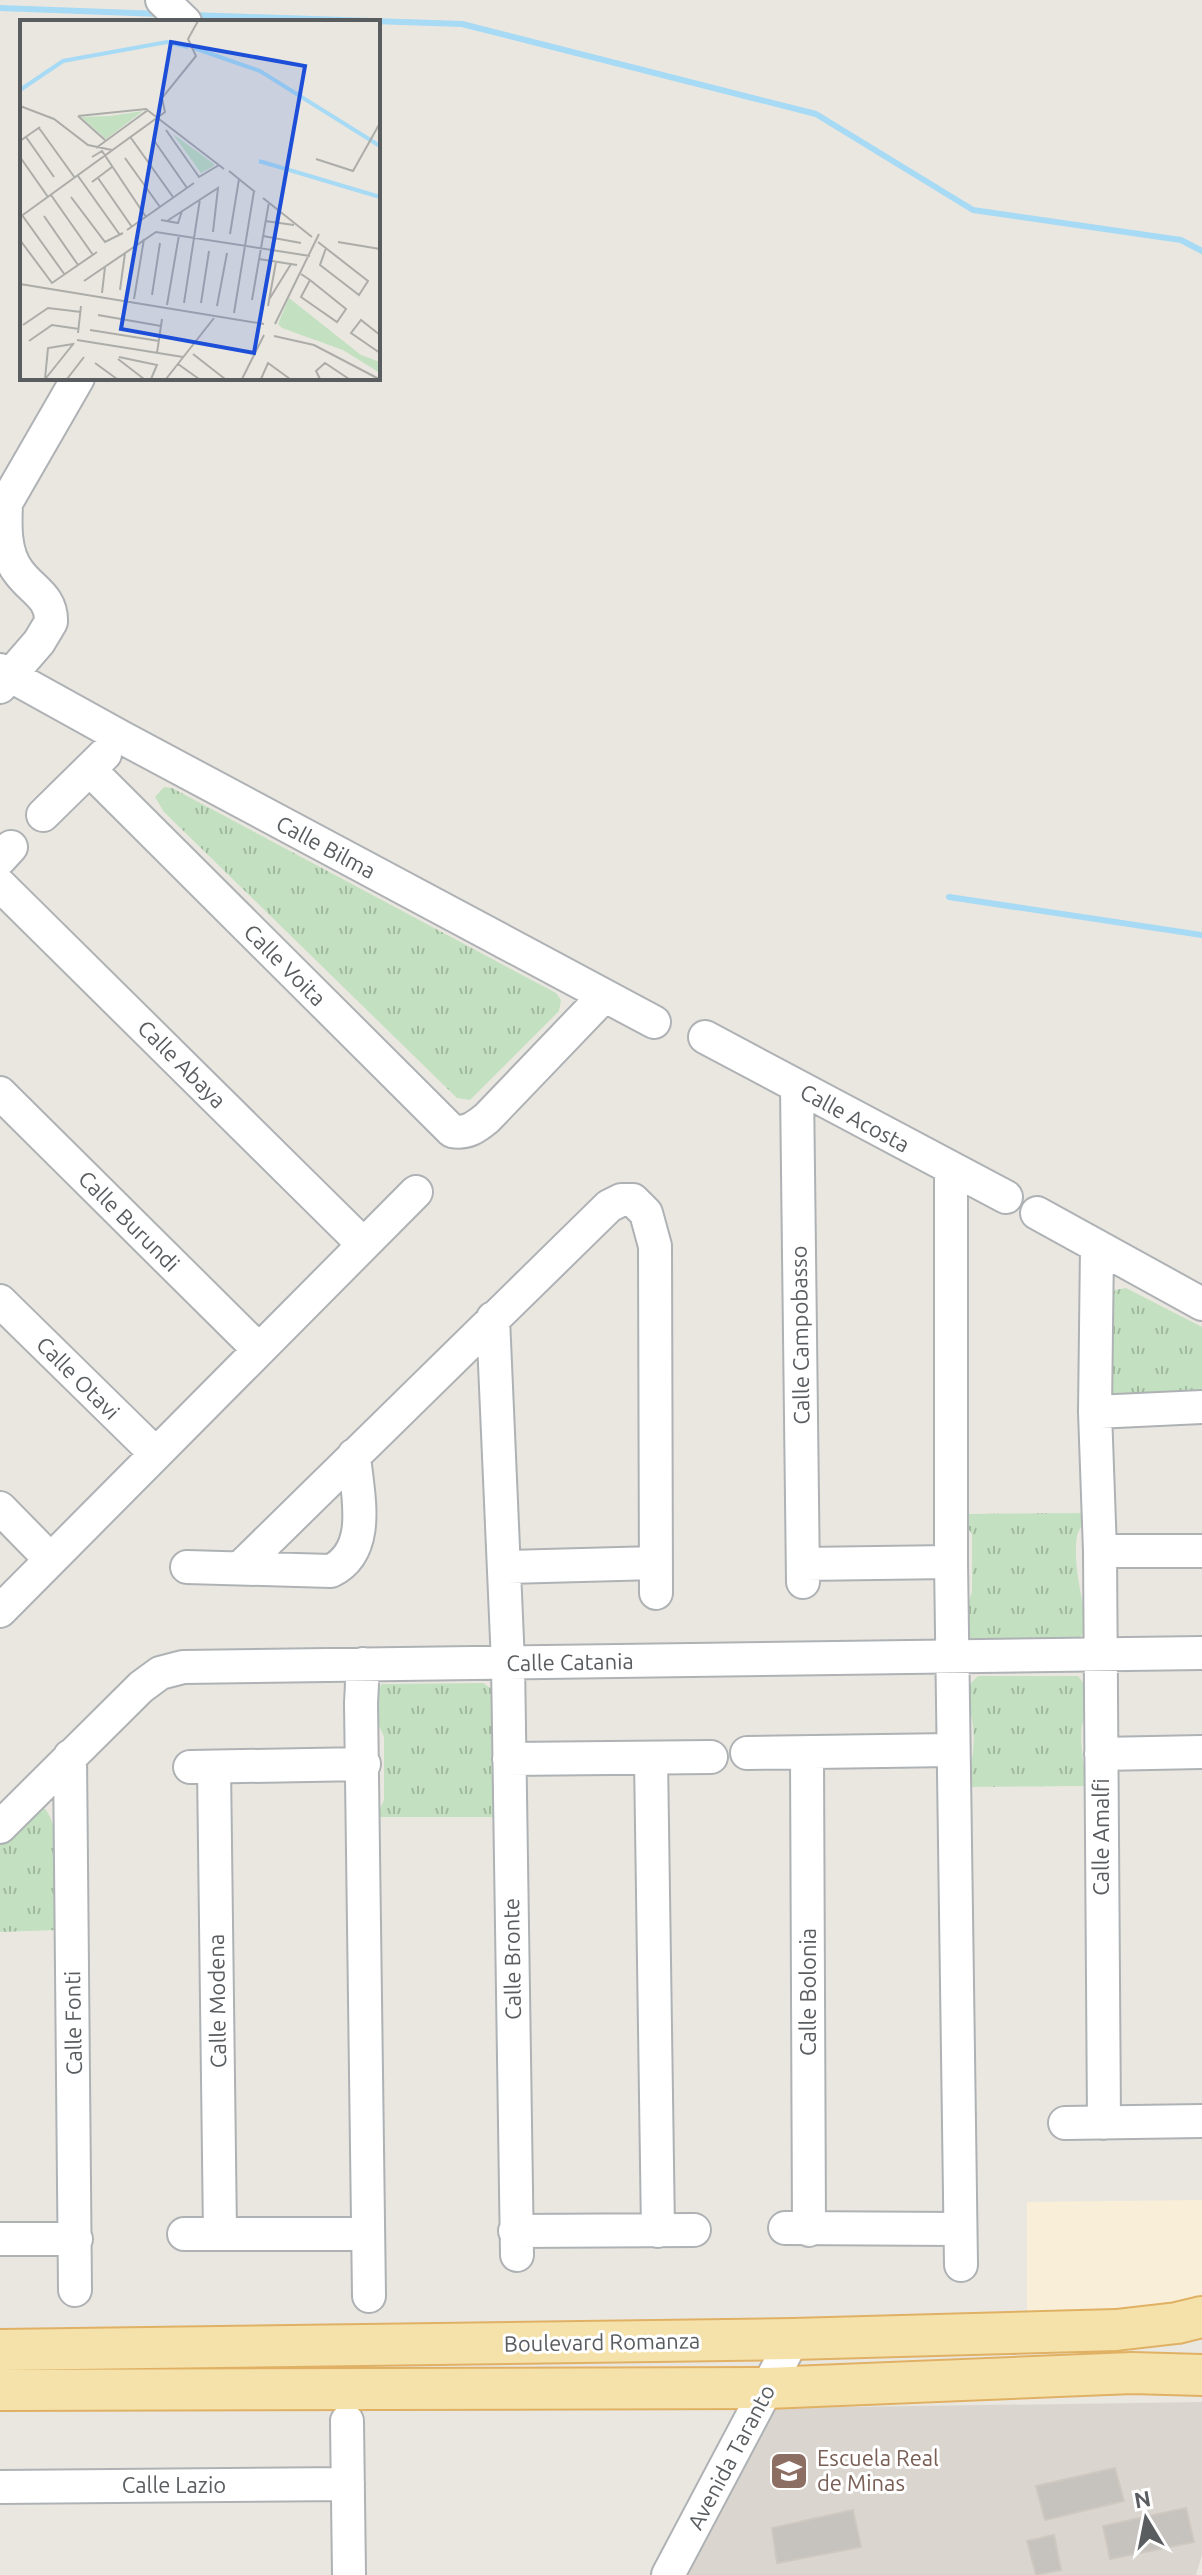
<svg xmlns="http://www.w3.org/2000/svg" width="1202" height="2575" viewBox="0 0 1202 2575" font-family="Ubuntu,sans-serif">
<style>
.commercial{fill:#f9eed7}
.education{fill:#dad6cf}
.park{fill:url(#park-tufts)}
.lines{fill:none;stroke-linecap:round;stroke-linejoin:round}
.stream{stroke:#a7daf4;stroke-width:6}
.building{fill:#c6c2bd;stroke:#cec8c0;stroke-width:2}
.minor-casing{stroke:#aeb2b5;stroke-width:36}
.major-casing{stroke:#e0b164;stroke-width:44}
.minor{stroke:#fff;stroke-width:32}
.major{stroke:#f5e2ab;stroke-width:40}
.labels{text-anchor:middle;stroke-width:6;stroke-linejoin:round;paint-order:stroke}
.street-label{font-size:22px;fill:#595d60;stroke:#fff}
.education-label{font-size:22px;fill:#785e54;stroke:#fff;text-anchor:start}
.inset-river{fill:none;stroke:#a7daf4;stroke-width:4}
.inset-road{fill:none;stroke:#acaca9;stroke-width:2}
.view{fill:#1d4ed8;fill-opacity:0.15;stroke:#1d4ed8;stroke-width:4}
.inset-edge{fill:none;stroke:#595d60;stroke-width:4}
</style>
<defs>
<pattern id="park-tufts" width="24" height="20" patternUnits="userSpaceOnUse" patternTransform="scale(2)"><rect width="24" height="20" fill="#c3e0c0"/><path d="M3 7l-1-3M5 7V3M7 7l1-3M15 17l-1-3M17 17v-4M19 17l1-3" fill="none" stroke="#a1b99f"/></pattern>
</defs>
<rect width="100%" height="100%" fill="#eae7e1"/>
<path class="commercial" d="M1202,2200V2299L1188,2304L1027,2319V2202Z"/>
<path class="education" d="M1202,2402V2555L1196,2575H687L760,2432L777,2408Z"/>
<path class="park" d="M164,787L172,788L556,993L561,1000L559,1011L470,1100L457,1098L164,812L155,797Z
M1126,1288L1202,1327V1399L1118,1400L1108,1391L1107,1299L1115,1290Z
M1089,1513C1086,1520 1079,1528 1077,1536C1072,1566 1084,1601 1087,1631L1076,1640H972L966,1634L965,1612L972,1592V1534L965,1524V1514Z
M978,1676H1078C1095,1696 1087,1705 1082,1726C1079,1741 1085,1769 1086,1786L968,1787C970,1767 976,1747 973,1727C972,1714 967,1702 966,1688Z
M483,1683L493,1690L498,1716L491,1731L494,1817H376L384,1800V1737L376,1719L374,1696L382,1684Z
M44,1808C64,1828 58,1901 58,1930L0,1932V1843L29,1812Z"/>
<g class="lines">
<path class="stream" d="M0,8L160,14
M191,15L462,24L816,114L973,210L1181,240L1202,251
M949,897L1202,935"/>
</g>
<path class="building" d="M1115,2468L1124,2501L1045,2520L1036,2486Z
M1186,2508L1194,2542L1110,2559L1103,2526Z
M853,2510L861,2547L777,2563L772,2528Z
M1054,2535L1061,2570L1036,2575L1027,2541Z"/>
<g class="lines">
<defs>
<path id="minor" d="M162,0L185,22
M0,670L121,737L654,1022
M0,687L39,642L51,622C52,596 31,590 18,571C4,552 5,526 6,503L78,378
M90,770L452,1131C467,1134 476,1127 487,1118L604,996
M43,815L105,754
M0,859L11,847
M0,885L363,1244
M705,1037L1006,1197
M797,1088L803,1582
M0,1093L258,1349
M951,1170V1562L961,2265
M1037,1213L1202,1304
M1097,1247L1095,1412L1100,1551L1104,2123
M0,1301L156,1454
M493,1318L508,1663L517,2255
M1095,1412L1202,1407
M0,1508L50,1559
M1100,1551H1202
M803,1564L951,1562
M187,1567L331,1571C373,1550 357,1493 354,1455
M504,1567L656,1563
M240,1568L609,1206L621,1200H633L646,1213L655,1246L656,1593
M0,1611L416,1192
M363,1664L361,1703L369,2296
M747,1753L952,1750
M807,1754L809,2230
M1101,1754L1202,1752
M70,1756L75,2290
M651,1758L658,2231
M509,1759L711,1757
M190,1767L364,1764
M214,1767L220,2234
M0,1827L141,1687L160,1673L183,1667L1202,1653
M1065,2123L1202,2121
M785,2228L959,2229
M515,2231L694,2230
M184,2234H367
M0,2239H76
M347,2421L349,2575
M0,2487L348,2484
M668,2575L793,2339"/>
<path id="major" d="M0,2350L793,2339L1116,2330L1177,2323L1202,2317
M0,2390L767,2388L1132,2373L1202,2375"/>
</defs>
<use href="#minor" class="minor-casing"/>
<use href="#major" class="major-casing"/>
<use href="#minor" class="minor"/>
<use href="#major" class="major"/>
</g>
<defs>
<symbol id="school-square" viewBox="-11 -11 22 22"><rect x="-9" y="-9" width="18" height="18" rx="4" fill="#8d6e63" stroke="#fff"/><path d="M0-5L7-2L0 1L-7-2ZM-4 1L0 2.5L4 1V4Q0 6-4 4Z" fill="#fff"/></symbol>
</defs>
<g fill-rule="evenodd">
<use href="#school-square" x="767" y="2449" width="44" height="44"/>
</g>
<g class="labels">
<g class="street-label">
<text transform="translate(326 847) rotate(28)" y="8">Calle Bilma</text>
<text transform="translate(285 965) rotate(45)" y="8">Calle Voita</text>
<text transform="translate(182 1064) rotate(45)" y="8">Calle Abaya</text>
<text transform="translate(855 1118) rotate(28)" y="8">Calle Acosta</text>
<text transform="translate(129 1221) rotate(45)" y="8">Calle Burundi</text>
<text transform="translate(800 1335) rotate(-91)" y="8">Calle Campobasso</text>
<text transform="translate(78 1378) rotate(45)" y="8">Calle Otavi</text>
<text transform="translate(570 1662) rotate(-1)" y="8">Calle Catania</text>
<text transform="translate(1101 1837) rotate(-90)" y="8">Calle Amalfi</text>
<text transform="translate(512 1959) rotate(-91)" y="8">Calle Bronte</text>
<text transform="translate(808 1992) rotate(-90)" y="8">Calle Bolonia</text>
<text transform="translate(217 2001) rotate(-91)" y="8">Calle Modena</text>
<text transform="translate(73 2023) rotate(-91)" y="8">Calle Fonti</text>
<text transform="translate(602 2342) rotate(-1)" y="8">Boulevard Romanza</text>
<text transform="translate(731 2457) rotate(-62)" y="8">Avenida Taranto</text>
<text x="174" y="2493">Calle Lazio</text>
</g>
<g class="education-label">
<text x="817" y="2466">Escuela Real<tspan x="817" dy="25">de Minas</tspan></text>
</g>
</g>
<g transform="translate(20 20)">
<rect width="360" height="360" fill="#eae7e1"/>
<path d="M123,91L86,119L61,97L90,96ZM153,114L194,144V146L181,153ZM269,278L341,335L360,342V353L323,330L262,308L258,304Z" fill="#c3e0c0"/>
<path class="inset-river" d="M174,28L240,51L360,126M0,70L43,41L147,22L168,27M239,141L360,177"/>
<path class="inset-road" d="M0,86L34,99L68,125L92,130M58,96L126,89L204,149M58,96L85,120M19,108L55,158M146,110L179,157L199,145M6,117L34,157M111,118L153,177M133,119L167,168M0,121L20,107M76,128L128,90M0,137L28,177M72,137L82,131L126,197M105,138L140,187M296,139L333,151L360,103M209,151L235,172M58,156L100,215M78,158L112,207M72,162L92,147M31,175L73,235M51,177L85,222L103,213M243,178L292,217M2,195L45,255M24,196L58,245M0,197L145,92L142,78L176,36L168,19L178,1M141,200L158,203L162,191M147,201L198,168L193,212M245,201L274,205M107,210L174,163M210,214L219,159M243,216L281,223M0,220L32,263L77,232M298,222L348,261L339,275L300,245L306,228M318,222L360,229M239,239L277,245M281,254L290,260L326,289L317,302L281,277L290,260M64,261L136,212L290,236M0,264L244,304M100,270L105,233M82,273L85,247M132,275L140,223M250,278L271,244M114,279L124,219M232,280L249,182M164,283L180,179M181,283L189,231M147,285L159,215M197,286L207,233M248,286L256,242M214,293L234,171M78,295L141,306M255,304L299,214M3,305L28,288L61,292M70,310L139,321M58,313L61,286M360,315L341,300L331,313L360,333M254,316L294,325L359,359M57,320L163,337M9,321L32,305L59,309M137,333L142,299M173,334L205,359M99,337L137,345L131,359M98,339L124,359M75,343L97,359M158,344L179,359M26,358L54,323M25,359L28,328L53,324M47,359L64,337M146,359L194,298M222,359L244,315M241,359L248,343L270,359M300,359L296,351L305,343L329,359"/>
<path class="view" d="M151,22L285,46L234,333L101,309Z"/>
<rect width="360" height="360" class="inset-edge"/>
</g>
<g transform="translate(1146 2519) rotate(350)" stroke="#ffffff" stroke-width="6" paint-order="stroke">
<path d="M0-6L14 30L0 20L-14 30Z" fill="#595d60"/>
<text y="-12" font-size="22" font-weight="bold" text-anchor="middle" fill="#595d60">N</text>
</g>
</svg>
